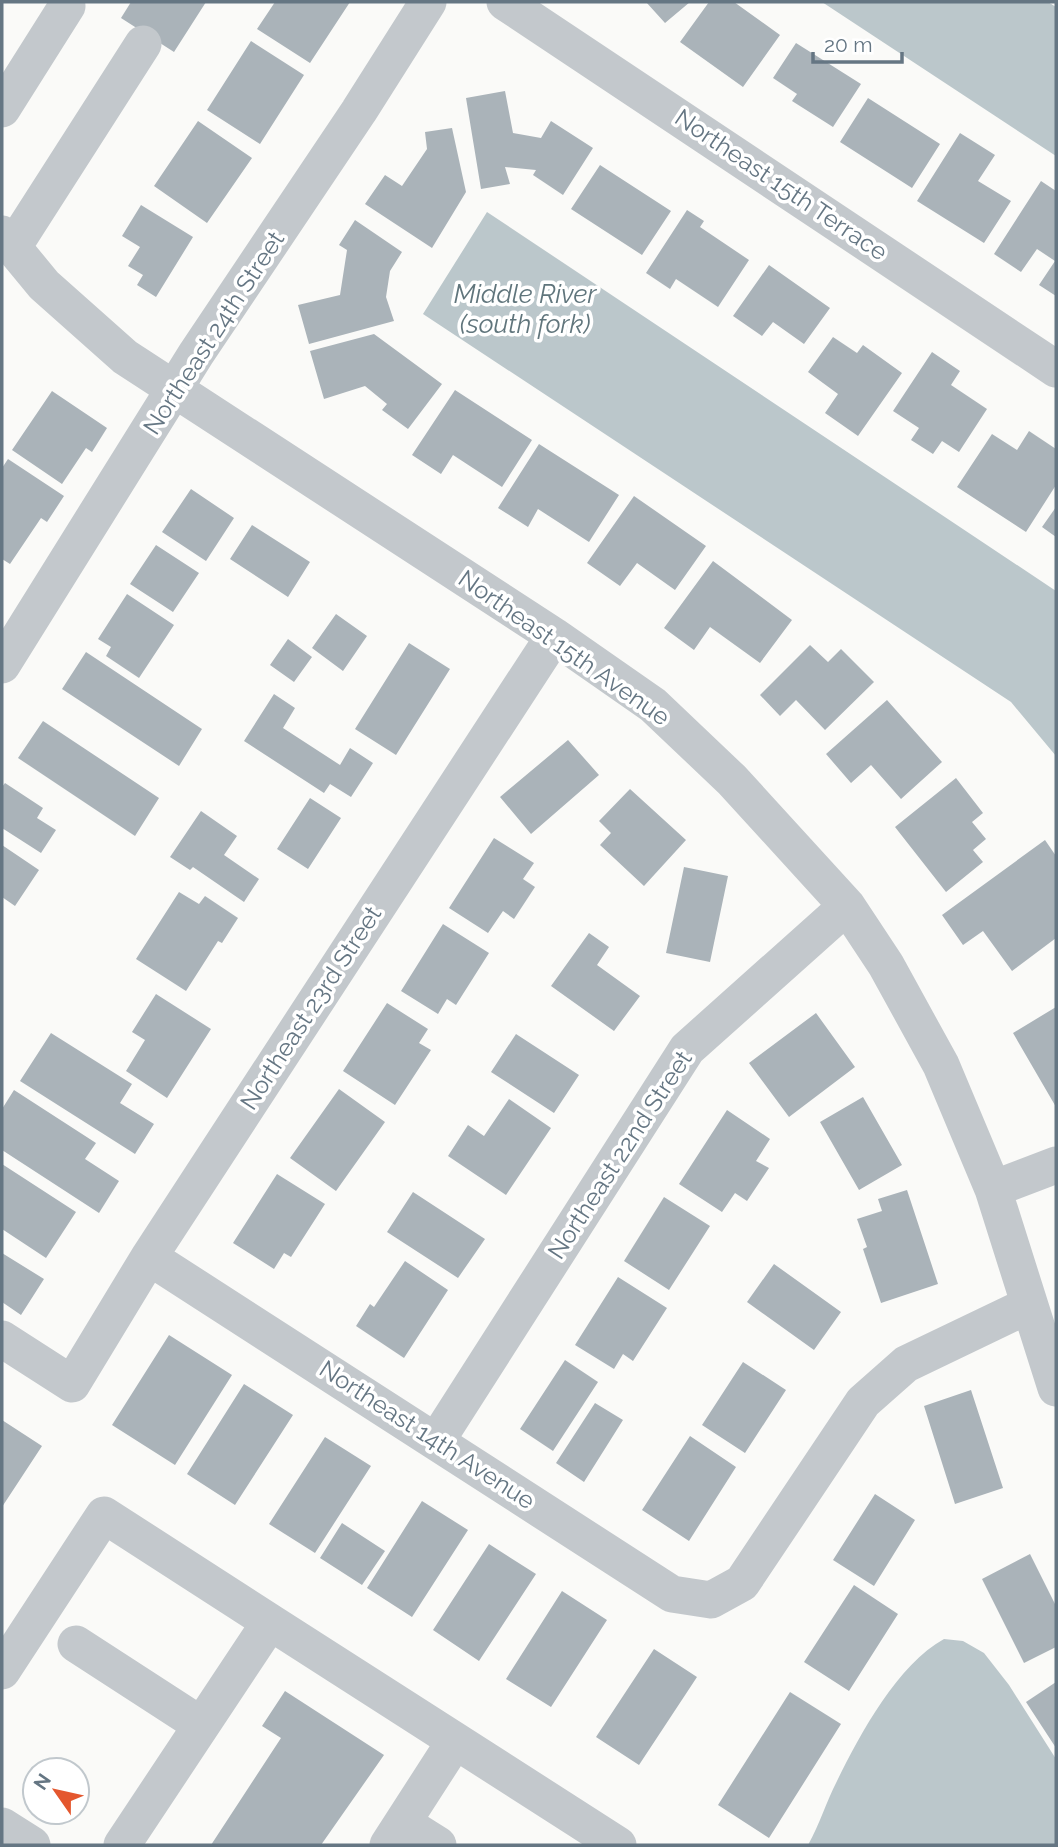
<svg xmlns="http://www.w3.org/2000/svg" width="1058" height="1847" viewBox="0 0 1058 1847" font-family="Raleway,sans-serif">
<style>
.water{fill:#bbc7cb}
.building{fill:#aab3b9}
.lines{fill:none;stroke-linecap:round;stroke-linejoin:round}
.minor{stroke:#c3c8cc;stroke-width:37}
.labels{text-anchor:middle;stroke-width:7;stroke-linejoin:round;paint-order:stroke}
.street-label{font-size:24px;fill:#657683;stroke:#fff}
.water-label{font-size:26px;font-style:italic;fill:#60757c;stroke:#fff}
</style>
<rect width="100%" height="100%" fill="#fafaf8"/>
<path class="water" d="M822,2H1048L1056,7V156Z
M487,212L1056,591V756L1011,702L423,314Z
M944,1639L963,1641L984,1653L1009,1685L1056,1759V1845H808C820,1824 826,1802 837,1781C860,1734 898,1664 944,1639Z"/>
<path class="building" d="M131,2H206L174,52L121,18Z
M275,2H350L310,63L257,29Z
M646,2H690L665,23Z
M709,2H734L780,35L743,87L680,42Z
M251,41L304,75L260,144L207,110Z
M796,43L861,84L833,127L792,101L797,94L773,78Z
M505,91L513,133L541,138L551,121L593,148L563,195L533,175L536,170L505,167L510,184L481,189L466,98Z
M868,98L940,144L912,188L840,142Z
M198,121L252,158L207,223L154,186Z
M452,128L466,192L432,248L365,204L385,175L402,186L427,149L425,132Z
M960,133L995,155L978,181L1011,201L984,243L917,201Z
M600,165L671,211L642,255L571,209Z
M1041,181L1056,191V296L1039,285L1055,261L1037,249L1021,272L994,254Z
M141,205L193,237L156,297L137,285L143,275L128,266L140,247L122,236Z
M687,210L704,221L700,227L749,260L718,307L676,279L670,289L646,273Z
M355,220L402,252L390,271L386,297L394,321L309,344L298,305L340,295L347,250L339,245Z
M769,265L830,308L804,344L773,322L762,336L733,316Z
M374,334L442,384L408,429L382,410L387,404L365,386L324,399L310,351Z
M833,337L857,353L863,345L902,373L858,436L825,413L838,394L808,372Z
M932,352L960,371L951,385L987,409L959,452L942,441L933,454L911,440L919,428L893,411Z
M455,390L532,440L502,487L453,455L441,474L412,455Z
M52,391L107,428L92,452L86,448L62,484L12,450Z
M1029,431L1056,449V485L1026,532L957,487L992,434L1017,450Z
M539,444L619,495L589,542L538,509L528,527L498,508Z
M8,459L64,496L47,522L41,518L10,564L2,559V468Z
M191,489L234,518L206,561L162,532Z
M634,496L706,546L675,590L637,563L620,586L587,563Z
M1056,507V537L1042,527Z
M252,525L310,562L288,597L230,559Z
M156,545L199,573L173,612L130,584Z
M713,561L792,620L760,663L710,627L694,650L664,628Z
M127,594L174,625L139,678L106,656L111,647L98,639Z
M336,614L367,636L343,671L312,648Z
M288,639L312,657L294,682L270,665Z
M409,643L450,669L396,755L355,729Z
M810,645L828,662L841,649L874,682L825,730L796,700L780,716L760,695Z
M86,652L202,729L179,766L62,689Z
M274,694L295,708L283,728L340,765L350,748L373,763L351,797L330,784L324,793L244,741Z
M887,700L942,762L901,799L871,765L851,783L826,754Z
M43,721L159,798L135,836L18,758Z
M568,740L599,775L531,834L500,797Z
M956,778L983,813L972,822L986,839L973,850L983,862L946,892L895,827Z
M5,783L43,808L37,818L56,830L41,853L2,828V787Z
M630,789L686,840L644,886L600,845L611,833L599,821Z
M310,798L341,818L308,869L277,849Z
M201,811L237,836L224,855L259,879L244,902L193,867L190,870L170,857Z
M494,838L534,863L523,879L535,887L514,919L503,911L488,933L449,908Z
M1045,840L1056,856V938L1012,971L983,931L963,945L942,915Z
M2,845L39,870L15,906L2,897Z
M684,867L728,876L710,962L666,953Z
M179,892L199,904L205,896L238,918L222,943L218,941L186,991L136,959Z
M443,924L489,953L456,1005L447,999L438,1014L401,991Z
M589,933L609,947L597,965L640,996L614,1031L551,986Z
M156,994L211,1029L167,1098L126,1071L145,1040L132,1032Z
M387,1003L428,1029L419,1043L431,1050L395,1105L343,1071Z
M1056,1007V1107L1013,1033Z
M816,1013L855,1067L789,1117L749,1063Z
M51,1033L132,1084L120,1103L154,1124L135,1154L20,1081Z
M516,1034L579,1075L554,1113L491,1072Z
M339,1089L385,1122L336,1191L290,1158Z
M14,1090L96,1143L85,1159L119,1181L99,1213L2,1150V1109Z
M863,1097L902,1165L859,1190L820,1122Z
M509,1099L551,1128L506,1195L448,1156L468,1125L484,1136Z
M727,1110L770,1139L756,1161L769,1168L747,1201L735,1193L722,1212L679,1184Z
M2,1164L76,1212L46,1258L2,1229Z
M277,1174L325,1204L291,1257L284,1253L274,1269L233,1243Z
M907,1190L938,1284L881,1303L863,1249L867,1247L857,1219L882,1211L878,1199Z
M413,1192L485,1239L458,1278L387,1232Z
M664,1197L710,1226L669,1290L624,1261Z
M2,1253L44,1279L21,1315L2,1302Z
M405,1261L448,1290L404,1358L356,1326L370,1304L374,1307Z
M774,1264L841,1312L814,1350L747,1302Z
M618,1277L667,1308L633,1361L623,1354L614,1369L575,1345Z
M169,1335L232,1375L175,1465L112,1425Z
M565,1360L598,1382L553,1451L520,1429Z
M743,1362L786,1390L745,1453L702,1425Z
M244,1384L293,1415L235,1505L187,1474Z
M971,1390L1003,1488L955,1504L924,1406Z
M595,1403L623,1420L584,1482L556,1463Z
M2,1420L42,1446L2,1507Z
M690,1436L736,1467L689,1541L642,1510Z
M325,1437L371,1466L315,1553L269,1524Z
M875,1494L915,1520L874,1586L833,1560Z
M422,1501L468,1530L412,1617L367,1588Z
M342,1523L385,1551L362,1585L320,1558Z
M489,1544L536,1574L479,1661L433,1630Z
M1030,1554L1056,1606V1647L1024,1663L982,1579Z
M854,1585L898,1614L849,1691L804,1662Z
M562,1591L607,1620L551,1707L506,1679Z
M654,1649L697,1677L639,1765L596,1737Z
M1056,1682V1748L1026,1702Z
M285,1691L384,1755L321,1845H211L281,1738L262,1726Z
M790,1692L841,1724L769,1838L718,1805Z"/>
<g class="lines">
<path class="minor" d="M505,2L1056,369
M2,109L67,6
M2,234L44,285L125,357L554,636L653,705L732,780L847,906L886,965L941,1065L993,1189L1056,1388
M13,247L143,44
M2,665L196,354L359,111L428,2
M993,1189L1056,1165
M149,1257L672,1594L711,1600L742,1583L863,1402L906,1364L1029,1305
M2,1339L72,1384L149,1257L554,636
M437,1440L687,1049L847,906
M270,1622L618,1845
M76,1644L201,1725
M2,1671L104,1515L270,1622L122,1845
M403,1823L438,1845
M2,1826L32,1845
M388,1845L455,1741"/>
</g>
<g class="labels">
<g class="street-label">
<text transform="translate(781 185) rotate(34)" y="8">Northeast 15th Terrace</text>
<text transform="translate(214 333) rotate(-57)" y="8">Northeast 24th Street</text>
<text transform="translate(564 648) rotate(35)" y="8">Northeast 15th Avenue</text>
<text transform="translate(311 1008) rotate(-57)" y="8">Northeast 23rd Street</text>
<text transform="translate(620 1155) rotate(-57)" y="8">Northeast 22nd Street</text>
<text transform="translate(427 1435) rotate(33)" y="8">Northeast 14th Avenue</text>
</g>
<g class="water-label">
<text x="525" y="303">Middle River<tspan x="525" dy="30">(south fork)</tspan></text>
</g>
</g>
<rect width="1058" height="1847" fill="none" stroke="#657683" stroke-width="7"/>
<g transform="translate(56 1791) rotate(304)"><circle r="33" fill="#ffffff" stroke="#c1c8cd" stroke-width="2"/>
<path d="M0-5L12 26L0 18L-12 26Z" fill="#e4572e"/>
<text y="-10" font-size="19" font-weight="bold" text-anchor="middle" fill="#657683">N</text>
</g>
<path d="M813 52v10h89v-10" fill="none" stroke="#657683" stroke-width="3.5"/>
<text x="824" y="52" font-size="21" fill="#657683" stroke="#ffffff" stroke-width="5" paint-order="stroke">20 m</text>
</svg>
